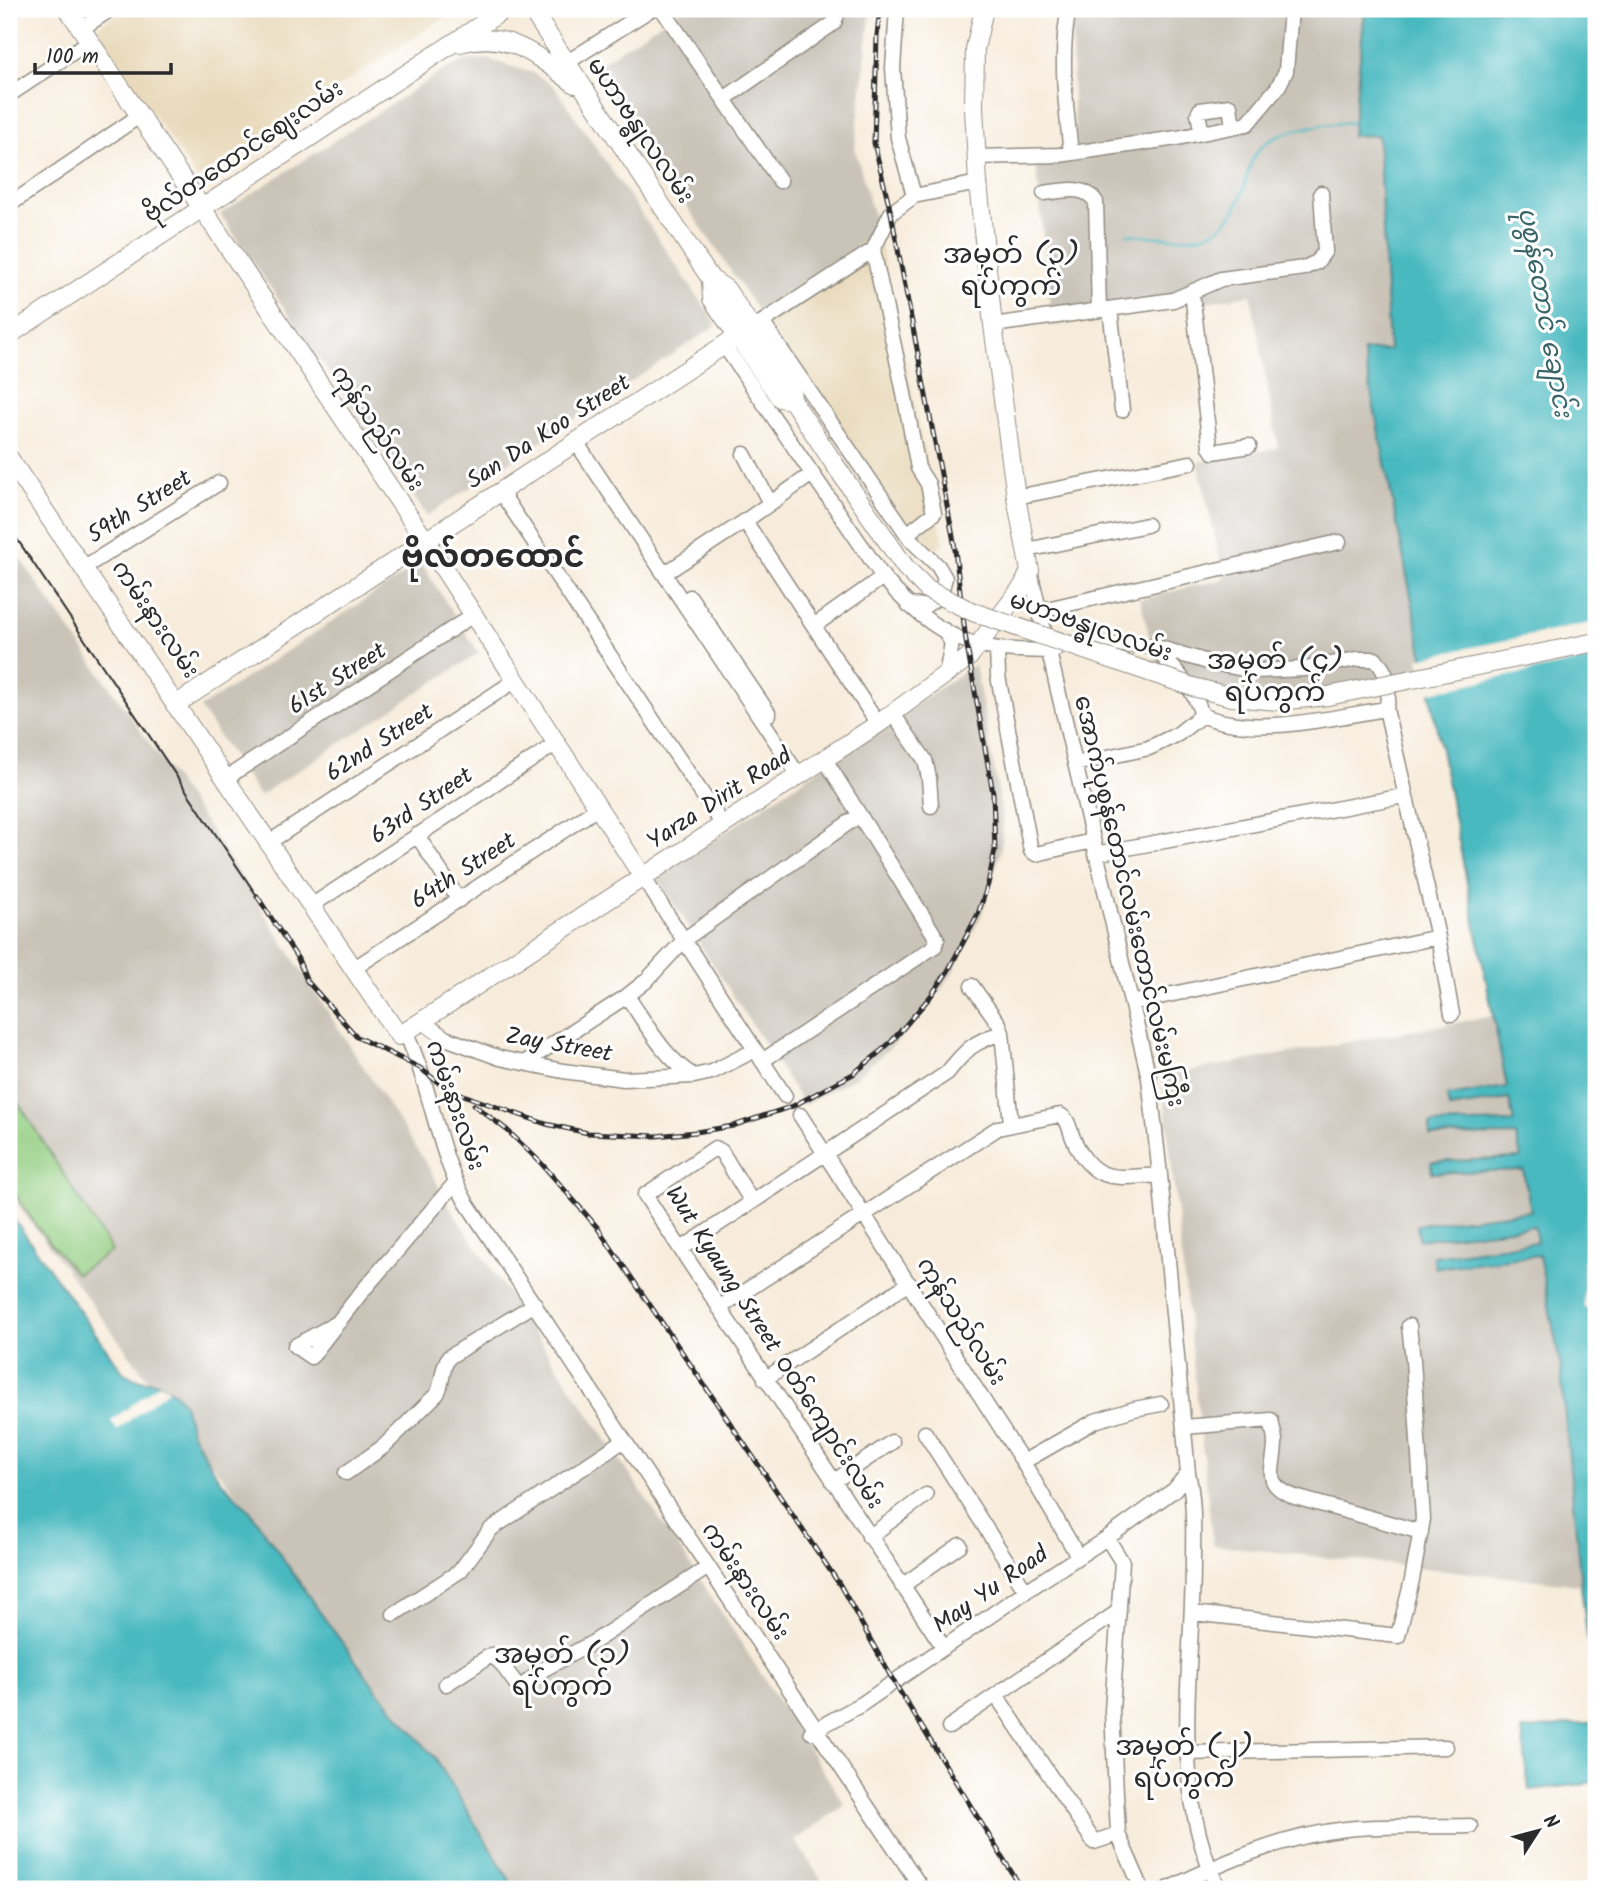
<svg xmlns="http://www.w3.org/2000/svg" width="1605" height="1898" viewBox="0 0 1605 1898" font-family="Kalam,'Noto Sans Myanmar',sans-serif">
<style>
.built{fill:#e8d9ba}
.industrial{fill:#c9c3b8}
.green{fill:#93cd81;stroke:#5f7c56;stroke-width:2}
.water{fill:#49b9c0;stroke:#3a7276;stroke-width:2}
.pier{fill:#f7ecdb}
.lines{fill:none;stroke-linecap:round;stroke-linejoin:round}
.stream{stroke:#49b9c0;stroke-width:2.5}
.minor-casing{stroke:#918c83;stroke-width:17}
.major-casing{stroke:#918c83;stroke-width:20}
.minor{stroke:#fff;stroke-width:14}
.major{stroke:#fff;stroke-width:18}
.tram{stroke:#2b2b2b;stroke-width:2}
.rail-casing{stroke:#2b2b2b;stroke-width:5}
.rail{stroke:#fff;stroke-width:2.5;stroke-dasharray:8;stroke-linecap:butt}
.major-bridge-casing{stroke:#918c83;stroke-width:20;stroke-linecap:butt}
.major-bridge{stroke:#fff;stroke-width:18}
.labels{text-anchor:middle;stroke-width:6;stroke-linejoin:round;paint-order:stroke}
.street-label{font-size:24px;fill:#2b2b2b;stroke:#fff}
.water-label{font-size:26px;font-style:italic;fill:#376467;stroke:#fff}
.quarter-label{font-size:28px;fill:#2b2b2b;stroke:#fff}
.district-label{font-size:32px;font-weight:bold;fill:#2b2b2b;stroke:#fff}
</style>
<rect width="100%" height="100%" fill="#fff"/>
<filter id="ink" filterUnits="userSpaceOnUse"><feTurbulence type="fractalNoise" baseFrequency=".0143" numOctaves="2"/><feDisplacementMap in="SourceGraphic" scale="14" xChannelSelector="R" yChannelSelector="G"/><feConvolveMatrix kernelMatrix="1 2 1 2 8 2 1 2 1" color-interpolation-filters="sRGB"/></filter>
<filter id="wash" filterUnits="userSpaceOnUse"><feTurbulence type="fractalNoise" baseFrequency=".00686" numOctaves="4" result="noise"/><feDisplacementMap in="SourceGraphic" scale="28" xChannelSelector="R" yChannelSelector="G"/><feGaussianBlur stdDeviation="1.57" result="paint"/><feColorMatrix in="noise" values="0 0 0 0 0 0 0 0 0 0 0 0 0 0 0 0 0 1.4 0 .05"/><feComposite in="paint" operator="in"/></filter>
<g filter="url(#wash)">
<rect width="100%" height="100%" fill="#f7ecdb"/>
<path class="built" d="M124,9H458L197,179L95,28Z
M878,232L944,543L930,552L915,537L758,311Z"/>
<path class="industrial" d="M681,9H871L855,149L878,232L758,311L593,68Z
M1077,9H1365L1352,135L1378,134L1389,350L1363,352L1428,684L1255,713L1161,684L1140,599L1224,579L1198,462L1278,448L1251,295L1052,326L1036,165L1078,161L1073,110L1072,30Z
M487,59L533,73L554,86L717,325L427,516L220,214L446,69L464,61Z
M9,543L211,831L429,1168L449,1206L700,1579L845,1805L795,1840L827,1889H515L435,1758L377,1690L319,1611L250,1511L199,1448L9,1193Z
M421,563L479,653L259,796L200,708Z
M975,664L1003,819L1001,850L981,916L952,974L933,1000L895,1044L855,1077L804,1105L657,878Z
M1493,1016L1560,1363L1581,1585L1213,1545L1162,1076Z"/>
<path class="green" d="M9,1088L112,1251L76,1274L36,1226L9,1185Z"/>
<path class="water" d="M1365,9H1596V1710L1581,1585L1560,1363L1539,1255L1435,1268L1433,1256L1537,1242L1534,1226L1419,1240L1417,1225L1531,1211L1523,1170L1432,1173L1431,1162L1521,1158L1516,1135L1430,1136V1124L1514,1122L1509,1099L1449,1108L1447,1096L1507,1087L1363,351L1389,350L1378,135L1352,136Z
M9,1212L123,1372L135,1379L160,1383L176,1394L184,1404L192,1434L219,1479L250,1511L319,1611L377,1690L435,1758L515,1889H9Z
M1596,1722V1783L1529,1790L1522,1730Z"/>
<path class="pier" d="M1596,622V658L1426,693L1419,658Z
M1584,1258H1593L1592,1309L1584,1308Z
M160,1383L169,1389L117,1430L111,1421Z"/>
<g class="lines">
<path class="stream" d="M1127,234C1185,239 1230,251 1246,180C1250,166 1253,152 1266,143C1290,127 1326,124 1355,122"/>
</g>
</g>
<g filter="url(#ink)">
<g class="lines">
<defs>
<path id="minor" d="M662,9L780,181
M897,9L893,68L898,138L914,196
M1069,9C1059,53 1066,108 1071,153
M81,29L111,9
M566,63L651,9
M9,95L90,41
M724,99L834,23L839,9
M1202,133L1198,114L1200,110L1230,106L1233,127
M977,157L1059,155L1177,138L1247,124L1278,87L1286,71L1291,9
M1044,193C1063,191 1085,184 1096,202L1099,310
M9,205L139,116
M873,250L902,383L918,468L928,484L934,513L907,534
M1192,292L1210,447L1213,452L1249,446
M1110,309L1122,410
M762,322L911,540L938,566L945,578L940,596L925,606L908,605
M993,325L1173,300L1221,279L1304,268L1317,262L1325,251L1321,193
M756,326L873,250L891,213L914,196L978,183
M724,345L883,577C908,607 942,637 982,646C1003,651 1026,650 1048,651L1056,649
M576,442L799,776
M744,454L770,503
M500,491L723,825
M1016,497L1190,463
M745,521L812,474
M1027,550L1147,525
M83,568L219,483
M1030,571L1149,1078L1160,1175L1188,1473C1195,1503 1193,1532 1193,1563C1193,1671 1169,1789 1219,1889
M664,574L745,521L878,724
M690,597L769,714
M1038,611L1339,542
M815,625L883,577
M944,630L952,643L946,675
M1075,643L1153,646L1208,662L1253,671L1305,669L1357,659H1375C1389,673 1391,690 1386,709L1438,937L1452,1014
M997,649L998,676L1031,851L1036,854L1092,841
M893,714L925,760L929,778L931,806
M1202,715C1253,738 1332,717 1386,709
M1075,764L1149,748L1178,734L1202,715C1194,688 1174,668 1155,648
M225,779L473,615
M417,835L459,900
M268,843L516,680
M1095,854L1404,796
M643,877L785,1096
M311,906L557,743
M353,969L598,808
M972,986L999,1024L1002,1033L1011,1123
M627,996C647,1025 664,1058 694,1076
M1131,1003L1438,937
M423,1022L445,1038L500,1058L563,1071L624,1079L694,1076L712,1072L755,1050
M405,1032C432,1087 436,1149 466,1202L922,1889
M762,1061L935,946L937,939L824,758
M524,1063L627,996L646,981L685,939L858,816
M800,1115L1023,1462L1078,1556
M752,1202L721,1151L715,1148L645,1195L944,1648
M681,1249L947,1073C966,1050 972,1042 1002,1033
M719,1308L998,1128L1060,1115C1069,1119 1069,1129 1073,1138C1093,1186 1117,1177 1160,1175
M339,1322L295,1346L311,1357L360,1294L455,1183
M765,1379L909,1283
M1184,1427L1271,1420C1272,1427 1275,1435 1275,1442C1275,1471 1260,1483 1295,1497L1421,1532
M925,1433L1026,1591
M1023,1462L1095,1421L1134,1409L1161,1404
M346,1473L383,1447L437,1394C444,1382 441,1367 449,1357L535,1304
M833,1482L892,1442
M869,1537L926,1495
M1107,1538L1122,1562L1112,1711L1118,1834L1142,1889
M902,1586L960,1545
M1193,1613L1398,1636L1412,1580L1423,1519L1413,1360L1409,1326
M394,1614L460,1571L491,1529L623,1441
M446,1684L491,1655L500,1662L517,1685L522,1686L544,1669L592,1643L704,1570
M996,1695L1094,1842L1118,1834
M949,1727L1119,1611
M811,1732L862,1704L1026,1591L1107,1538L1174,1490L1188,1473
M1188,1753L1446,1747
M1168,1889C1223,1862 1284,1836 1346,1829C1386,1825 1429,1827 1470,1826"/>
<path id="major" d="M68,9L425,540L643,877
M531,9L698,260L711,279L726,289L791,387L792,400L833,462
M460,43C509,29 538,57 575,84
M711,279L712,299L780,398L792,400
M9,335L505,9
M9,458L399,1036L878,724L969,657L1023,586L1030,571L1016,497L993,325L978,183L974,108L975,49L984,9
M175,705L738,336"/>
</defs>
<use href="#minor" class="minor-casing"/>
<use href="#major" class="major-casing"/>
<use href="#minor" class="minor"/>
<use href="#major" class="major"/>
<path class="tram" d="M9,527L257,896"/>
<defs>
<path id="rail" d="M257,896L298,959L307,981L357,1037L420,1068L444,1087L474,1099L546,1124L588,1133L656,1136L696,1132L733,1126L793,1106L853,1074L874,1057L892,1041L930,997L948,971L978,914L988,884L995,850L993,793L966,641L954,542L891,213L874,143L877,35L880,9
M474,1105L507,1130L541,1163L597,1227L840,1585L894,1682L1022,1889"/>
</defs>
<use href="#rail" class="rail-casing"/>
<use href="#rail" class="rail"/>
<defs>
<path id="major-bridge" d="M833,462L905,567L928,590L973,612L1193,687L1232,697L1278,701L1328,696L1596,642"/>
</defs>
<use href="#major-bridge" class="major-bridge-casing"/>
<use href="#major-bridge" class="major-bridge"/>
</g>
</g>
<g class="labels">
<g class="street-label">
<text transform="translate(641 130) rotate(56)" y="8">မဟာဗန္ဓုလလမ်း</text>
<text transform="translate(243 151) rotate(-34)" y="8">ဗိုလ်တထောင်ဈေးလမ်း</text>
<text transform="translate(378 428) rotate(56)" y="8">ကုန်သည်လမ်း</text>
<text transform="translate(548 431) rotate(-33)" y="8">San Da Koo Street</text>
<text transform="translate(139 506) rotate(-32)" y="8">59th Street</text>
<text transform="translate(156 619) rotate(56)" y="8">ကမ်းနားလမ်း</text>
<text transform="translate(1091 626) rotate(19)" y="8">မဟာဗန္ဓုလလမ်း</text>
<text transform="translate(337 678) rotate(-33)" y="8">61st Street</text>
<text transform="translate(379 742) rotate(-33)" y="8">62nd Street</text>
<text transform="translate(719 798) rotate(-33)" y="8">Yarza Dirit Road</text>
<text transform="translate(421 805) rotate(-34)" y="8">63rd Street</text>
<text transform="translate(463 870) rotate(-33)" y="8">64th Street</text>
<text transform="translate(1130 901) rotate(77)" y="8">အောက်ပုစွန်တောင်လမ်းတောင်လမ်းမကြီး</text>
<text transform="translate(559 1044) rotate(10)" y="8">Zay Street</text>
<text transform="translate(456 1105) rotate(71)" y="8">ကမ်းနားလမ်း</text>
<text transform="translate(962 1321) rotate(58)" y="8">ကုန်သည်လမ်း</text>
<text transform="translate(775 1347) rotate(57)" y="8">Wut Kyaung Street ဝတ်ကျောင်းလမ်း</text>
<text transform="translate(746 1581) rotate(56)" y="8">ကမ်းနားလမ်း</text>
<text transform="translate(990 1589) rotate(-35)" y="8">May Yu Road</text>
</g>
<g class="water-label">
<text transform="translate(1546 312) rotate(80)" y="9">ပုစွန်တောင် ချောင်း</text>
</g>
<g class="quarter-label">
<text x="1011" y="263">အမှတ် (၃)<tspan x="1011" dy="32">ရပ်ကွက်</tspan></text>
<text x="1275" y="669">အမှတ် (၄)<tspan x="1275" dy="32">ရပ်ကွက်</tspan></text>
<text x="562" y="1663">အမှတ် (၁)<tspan x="562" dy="32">ရပ်ကွက်</tspan></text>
<text x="1184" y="1755">အမှတ် (၂)<tspan x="1184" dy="32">ရပ်ကွက်</tspan></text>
</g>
<g class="district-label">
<text x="493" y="567">ဗိုလ်တထောင်</text>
</g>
</g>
<rect width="1605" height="1898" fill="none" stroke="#fff" stroke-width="35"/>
<g transform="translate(1538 1831) rotate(54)" stroke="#ffffff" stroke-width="5" paint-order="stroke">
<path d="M0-5L12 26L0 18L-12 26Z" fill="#2b2b2b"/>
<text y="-10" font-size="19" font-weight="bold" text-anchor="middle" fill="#2b2b2b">N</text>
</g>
<path d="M35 63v10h136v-10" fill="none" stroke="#2b2b2b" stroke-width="3.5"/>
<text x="46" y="63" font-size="21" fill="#2b2b2b" stroke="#ffffff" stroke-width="5" paint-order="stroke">100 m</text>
</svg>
